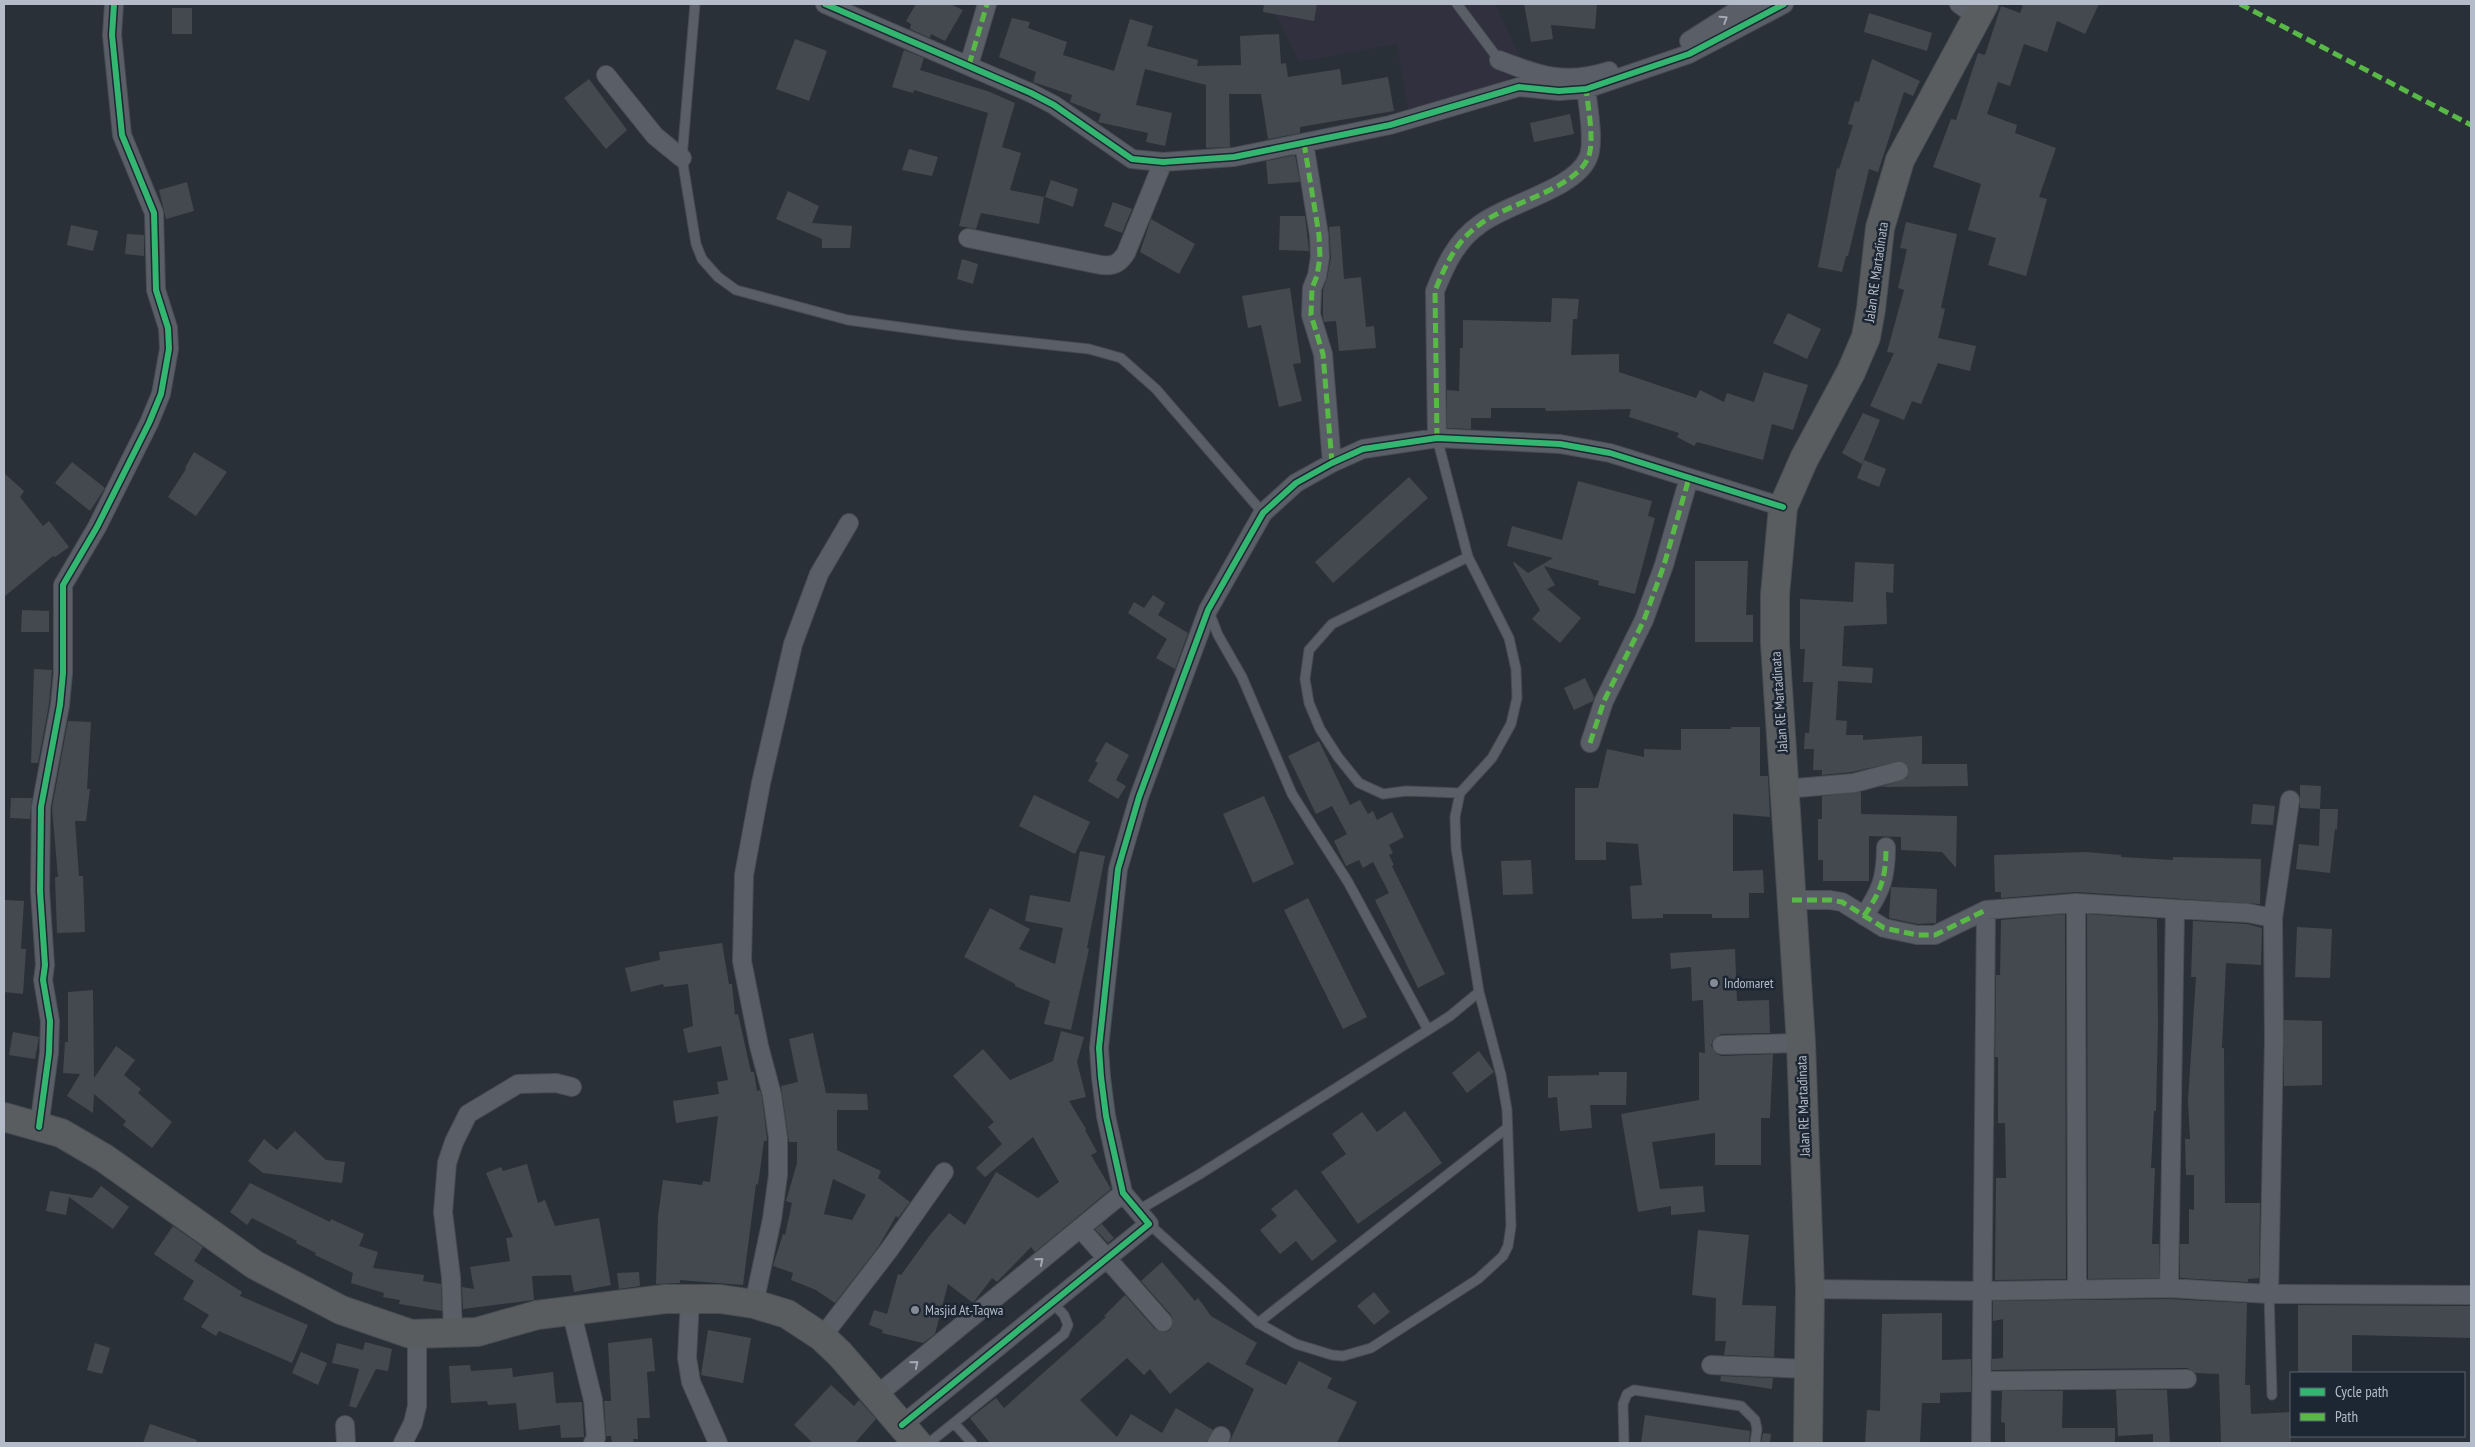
<svg xmlns="http://www.w3.org/2000/svg" width="2475" height="1447" viewBox="0 0 2475 1447" font-family="'PT Sans Narrow',sans-serif">
<style>
.medical{fill:#31303e}
.building{fill:#444950;fill-rule:evenodd}
.lines{fill:none;stroke-linecap:round;stroke-linejoin:round}
.lane-casing{stroke:#484c53;stroke-width:11}
.street-casing{stroke:#484c53;stroke-width:20}
.highway-casing{stroke:#474c53;stroke-width:30}
.lane{stroke:#5a5e66;stroke-width:9}
.street{stroke:#5a5e66;stroke-width:18}
.highway{stroke:#5a5d60;stroke-width:28}
.quiet{stroke:#58b947;stroke-width:5;stroke-dasharray:10 5;stroke-linecap:butt}
.cycleway-casing{stroke:#1d2633;stroke-width:9}
.cycleway{stroke:#33b770;stroke-width:6}
.oneway{stroke:#a2a9b5}
.poi-dot{fill:#848b96;stroke:#1d2633;stroke-width:2}
.labels{text-anchor:middle;stroke-width:5;stroke-linejoin:round;paint-order:stroke}
.street-label{font-size:14px;fill:#b4bcc9;stroke:#1d2633}
.poi-label{font-size:14px;fill:#b4bcc9;stroke:#1d2633;text-anchor:start}
</style>
<rect width="100%" height="100%" fill="#2a3038"/>
<path class="medical" d="M1277,4H1495L1523,62L1501,87L1409,115L1397,44L1299,62L1275,13Z"/>
<path class="building" d="M916,4H950L963,10L945,41L931,34L930,38L910,29L911,24L906,21Z
M1264,4H1317L1314,21L1263,12Z
M1524,4H1597L1595,29L1551,25L1553,39L1531,42Z
M2018,4H2099L2085,34L2057,21L2047,52L2024,44L2010,86L1998,82L1987,114L2017,125L2015,133L2056,148L2039,197L2047,199L2026,276L1988,265L1996,238L1968,230L1981,184L1933,167L1951,119L1956,120L1978,53L1985,55L2001,6L2020,13L2023,6Z
M172,8H192V34H172Z
M1869,13L1932,33L1927,51L1864,32Z
M1012,18L1030,22L1028,28L1067,42L1063,55L1114,71L1130,19L1153,26L1147,46L1198,60L1197,66L1241,65L1240,36L1279,34L1281,64L1286,63L1288,77L1340,69L1342,85L1388,77L1394,111L1300,127V133L1268,139L1261,94H1229L1230,147L1206,148V85L1145,69L1136,105L1172,113L1165,146L1146,142L1148,133L1098,122L1101,114L1070,102L1072,95L1033,82L1036,72L999,57Z
M795,39L827,51L809,101L776,89Z
M904,50L924,58L920,70L990,92L1015,103L1002,147L1021,153L1010,190L1044,197L1039,224L981,213L976,229L959,226L988,113L914,90L913,93L892,87Z
M1872,59L1920,81L1913,96L1904,92L1878,172L1869,169L1848,256H1846L1842,272L1818,267L1837,168L1839,169L1853,125L1848,124L1855,101L1859,102Z
M589,79L627,130L606,149L564,98Z
M1570,114L1574,134L1534,142L1530,123Z
M909,149L938,157L932,176L902,170Z
M1295,155L1300,182L1268,184L1266,161Z
M1051,180L1078,189L1073,207L1045,197Z
M187,182L194,211L166,219L159,190Z
M788,191L819,206L812,223L852,226L850,248H822V239L776,219Z
M1113,202L1132,209L1122,233L1104,226Z
M1280,216H1305L1309,251L1279,250Z
M1151,219L1195,244L1179,274L1140,252Z
M1906,222L1957,234L1941,308L1945,309L1938,338L1976,346L1970,371L1938,363L1921,404L1912,401L1904,420L1870,406L1894,353L1887,352L1904,290L1898,288L1907,249L1900,248Z
M71,225L98,231L93,251L67,245Z
M1340,226L1344,279L1361,277L1366,327L1374,326L1376,348L1339,351L1336,321L1324,322L1323,317V290L1327,278L1331,258L1329,227Z
M127,234L144,235V256L125,254Z
M962,259L978,264L973,284L957,279Z
M1290,288L1301,363L1293,364L1302,401L1279,407L1261,325L1248,328L1242,296Z
M1552,298L1579,299L1577,319H1573L1571,355L1619,354V372L1696,398L1700,390L1724,402L1727,393L1754,402L1764,372L1808,385L1793,430L1772,424L1763,460L1697,442L1694,446L1677,437L1679,433L1629,417L1631,409L1546,411L1545,408H1491V418H1471V429L1447,428V390L1459,391L1460,348H1463V320L1551,322Z
M1788,313L1821,329L1807,359L1773,343Z
M1863,413L1880,420L1862,464L1842,453Z
M194,452L227,472L196,516L168,497L186,469L185,468Z
M1864,460L1886,469L1879,487L1857,478Z
M72,462L105,488L90,511L55,483Z
M4,473L24,491L20,497L43,526L49,521L69,547L55,557L53,556L4,597Z
M1409,477L1428,498L1333,583L1315,562Z
M1578,481L1652,501L1648,516L1655,518L1635,594L1598,585L1599,581L1544,566L1555,585L1547,589L1581,618L1560,643L1532,619L1540,610L1513,563L1514,562L1528,573L1553,558L1507,546L1512,526L1562,540Z
M1695,561H1748L1746,615H1753V642H1695Z
M1855,562L1894,564L1893,593L1886,592L1887,624L1844,626L1842,666L1873,668L1872,683L1838,681L1836,720L1847,721L1846,735H1863V740L1922,736V764H1967L1968,786L1881,787L1907,778L1909,768L1901,761L1852,772L1822,775V770H1813L1814,749H1804L1805,733H1809L1813,682H1803L1805,649H1800V599L1853,602Z
M1153,595L1165,603L1158,615L1188,633L1175,669L1156,658L1167,639L1128,613L1134,602L1144,608Z
M22,610L49,611V632H21Z
M34,669L52,670L49,704L38,763H31Z
M1585,678L1594,697L1593,701L1574,710L1564,688Z
M68,721L91,722L87,789H90L86,821H75L79,876H83L85,932L57,933L55,877H58L52,808Z
M1731,727H1760V776H1768L1770,817L1733,814V871L1763,870L1764,893H1749V918H1712V914H1663V918L1632,919L1630,886L1642,885L1638,844L1606,842V860H1575V788H1598L1607,749L1644,757V749L1681,750V729H1731Z
M1319,741L1350,805L1360,800L1368,814L1373,811L1377,820L1392,812L1404,837L1389,845L1393,853L1389,855L1394,865L1392,866L1445,974L1418,988L1375,900L1389,893L1373,862L1363,868L1359,860L1346,866L1334,841L1347,834L1332,806L1316,814L1288,756Z
M1106,742L1129,755L1116,780L1126,786L1118,799L1088,781L1098,763L1095,761Z
M2300,785L2321,786L2320,809L2300,808Z
M1861,792V814L1957,816L1956,868L1942,852L1901,850V837L1869,836V881H1823V860H1818V819H1822V796Z
M1034,795L1090,822L1075,854L1019,826Z
M1264,796L1294,864L1253,883L1223,814Z
M11,798H32L30,819L10,818Z
M2253,804L2275,806L2273,825L2251,824Z
M2320,809H2338L2337,829H2335L2330,873L2296,869L2299,844L2319,846Z
M1080,851L1105,856L1087,948L1089,949L1071,1030L1044,1024L1050,1001L1015,986V984L964,957L990,908L1030,929L1019,949L1055,964L1063,928L1025,921L1030,895L1070,902Z
M2086,852L2121,855V857L2173,860V857L2261,859L2260,904L2077,892L2001,898V892H1995L1994,855Z
M1531,860L1533,894L1503,895L1501,861Z
M1891,887L1937,889L1936,923L1918,924L1889,918Z
M1308,898L1367,1017L1343,1029L1284,910Z
M4,900L24,901L21,949H26L23,994L4,992Z
M2065,914L2066,1279L1995,1280L1996,1178H2006L2005,1123H1998V1057H1995L1996,975H2000L2001,920Z
M2087,914L2157,919L2158,1025L2156,1111H2154L2151,1168H2155L2152,1244H2159V1278L2088,1279Z
M2193,921L2247,924L2262,928L2261,965L2226,963L2222,1048H2224L2225,1203H2260L2259,1278L2248,1279V1282L2180,1278V1244H2189V1209L2194,1210V1175H2186L2185,1139H2190L2188,1101L2196,977H2191Z
M2297,927L2332,929L2330,978L2295,977Z
M722,943L729,984H732L735,1015L738,1014L751,1072H754L757,1091L760,1090L762,1097L767,1139V1141H764L758,1185L756,1184L743,1285L680,1280V1283L656,1284L658,1216L663,1180L702,1185L703,1181L710,1182L718,1116L676,1123L673,1101L719,1094L717,1082L728,1080L721,1046L688,1053L683,1029L693,1026L688,984L664,987L663,984L631,992L625,968L660,960L659,952Z
M1735,949L1737,1001L1769,1000L1770,1033L1721,1034L1713,1040L1711,1046L1717,1054L1722,1056L1773,1054L1770,1118H1761V1165H1715V1133L1652,1142L1660,1189L1703,1186L1705,1212L1671,1215V1206L1638,1212L1621,1114L1699,1100V1052L1705,1053L1703,1000L1692,1001L1691,967L1671,969L1670,953Z
M93,990L94,1078L116,1046L135,1060L124,1075L141,1089L138,1093L172,1122L152,1148L123,1125L126,1121L94,1094L93,1113L67,1096L80,1074L63,1073L65,1042H68V992Z
M2284,1020L2322,1021V1085L2284,1086Z
M1061,1031L1084,1037L1077,1062L1086,1097L1069,1101L1086,1129L1085,1130L1097,1152L1091,1155L1111,1189L1035,1252L1031,1247L997,1282L992,1278L973,1303L948,1284L935,1334L923,1343L882,1333L883,1330L869,1325L874,1310L887,1314L898,1274L901,1275L930,1235L949,1213L965,1225L996,1172L1038,1198L1059,1182L1033,1137L985,1177L976,1168L1002,1144L988,1127L994,1122L953,1076L983,1049L1010,1080L1053,1061Z
M13,1032L39,1037L35,1059L9,1055Z
M813,1033L826,1093L867,1094L868,1110H837V1150L881,1171L878,1178L910,1202L898,1218L896,1216L879,1246L835,1303L816,1290L791,1280L793,1273L773,1266L783,1234L785,1235L792,1203L786,1201L797,1163V1142H789L781,1086L798,1082L789,1039ZM833,1179L866,1195L852,1220L824,1214Z
M1479,1051L1494,1072L1467,1093L1452,1073Z
M1599,1072H1627L1626,1105H1590L1592,1128L1560,1131L1557,1097L1548,1098V1076L1599,1075Z
M1405,1111L1442,1163L1358,1224L1321,1172L1346,1154L1332,1134L1362,1112L1377,1132Z
M295,1131L326,1160L345,1162L342,1183L263,1173L248,1161L264,1139L277,1150Z
M527,1164L538,1203L545,1200L555,1226L599,1218L611,1285L574,1292L571,1275L532,1276L534,1300L463,1309L462,1287L474,1289L470,1267L510,1261L506,1238L513,1237L486,1173L501,1167L503,1171Z
M250,1183L330,1222L331,1219L364,1234L359,1246L378,1252L373,1268L424,1275L423,1281L441,1284L442,1311L399,1304L400,1300L383,1297L384,1293L351,1283L353,1273L315,1255L316,1253L296,1243L297,1241L252,1218L247,1225L230,1212Z
M101,1186L129,1207L113,1229L69,1197L66,1215L46,1211L50,1191L92,1198Z
M1296,1189L1337,1241L1312,1261L1296,1241L1280,1254L1260,1230L1277,1216L1271,1209Z
M1102,1224L1114,1238L1108,1243L1095,1229Z
M173,1226L203,1247L194,1261L242,1292L240,1296L308,1325L292,1363L219,1331L216,1336L201,1327L209,1315L183,1299L194,1281L154,1254Z
M1698,1230L1749,1235L1742,1305L1776,1306L1774,1357L1724,1355L1726,1341H1715L1716,1298L1692,1295Z
M1162,1262L1195,1301L1198,1298L1211,1316L1257,1343L1245,1364L1286,1385L1299,1361L1332,1378L1327,1388L1357,1402L1337,1443H1229L1254,1389L1208,1362L1170,1394L1150,1369L1144,1375L1127,1358L1080,1400L1117,1437L1131,1414L1162,1433L1176,1408L1213,1430L1206,1443H990L970,1418L996,1398L1004,1408L1106,1317L1104,1316L1125,1295L1155,1329L1165,1332L1170,1330L1173,1320L1171,1315L1141,1281Z
M639,1272L640,1286L619,1289L617,1273Z
M1374,1292L1390,1312L1374,1325L1357,1306Z
M2169,1299L2247,1303L2245,1385H2250L2251,1414L2291,1412V1443H2221L2219,1374L2196,1373L2187,1368L1992,1370V1359L2003,1358V1319L1993,1321V1301Z
M2298,1305L2471,1306V1338L2352,1335V1373H2298Z
M1942,1313V1360L1971,1359V1392L1940,1393V1403H1922L1920,1443H1865L1867,1410L1880,1411L1882,1314Z
M708,1330L751,1338L743,1383L701,1375Z
M652,1338L655,1371L647,1372L650,1418H637L638,1439H633L634,1443H612L611,1436H606L604,1401H611L608,1343Z
M365,1342L392,1349L388,1371L376,1369L356,1408L349,1406L359,1369L332,1363L337,1343L363,1350Z
M95,1343L110,1348L102,1374L87,1370Z
M301,1352L327,1363L318,1385L292,1373Z
M470,1365L471,1371L512,1368L513,1377L553,1372L556,1403L582,1402L584,1437L561,1438L560,1425L519,1430L516,1403L488,1405L487,1401L451,1403L449,1366Z
M1721,1376L1773,1378L1772,1389L1720,1381Z
M831,1385L854,1406L859,1400L876,1419L855,1443H813L794,1425Z
M2116,1390H2167L2170,1443H2153V1434L2118,1436Z
M2002,1391H2063L2062,1428H2115V1443H2005V1423L2001,1422Z
M1645,1415L1750,1431L1749,1443H1641Z
M150,1424L197,1440L196,1443H143Z
M1763,1433L1771,1434L1770,1443H1761Z"/>
<g class="lines">
<defs>
<path id="lane" d="M695,4L682,158L696,244L702,259L718,277L736,290L848,320L959,335L1089,349L1121,358L1156,389L1263,513
M1457,4L1499,60
M1209,612L1218,635L1242,677L1292,794L1348,882L1428,1030L1450,1016L1479,992L1456,848L1455,817L1460,793L1492,758L1511,724L1517,698L1516,669L1509,638L1468,557L1437,438
M1460,793L1406,791L1383,794L1359,783L1338,757L1320,729L1309,703L1305,679L1309,650L1332,624L1468,557
M1137,1211L1200,1174L1428,1030
M1149,1224L1258,1323L1296,1344L1332,1355L1343,1356L1371,1348L1478,1279L1503,1256L1508,1246L1511,1226L1507,1110L1501,1075L1479,992
M2269,1294L2272,1395
M1258,1323L1507,1128
M954,1423L972,1443
M929,1443L1064,1334L1068,1325L1064,1315L1053,1303
M1624,1443L1623,1404L1627,1394L1634,1390L1741,1406L1755,1420L1757,1429L1755,1443"/>
<path id="street" d="M825,4L1031,93L1054,105L1132,159L1163,162L1234,157L1390,125L1519,87L1559,91L1586,89L1689,54L1784,4
M1959,4L1976,16
M1689,41L1733,13L1753,4
M1499,60C1540,76 1565,85 1609,71
M969,65L987,4
M606,75L655,136L682,158
M1304,143L1319,235L1320,257L1317,276L1312,288L1311,315L1323,354L1332,463
M968,238L1096,264C1110,267 1118,266 1126,253L1163,162
M1437,438L1435,291C1445,266 1456,241 1479,225C1507,203 1574,190 1588,158C1595,143 1588,106 1586,89
M1590,743L1604,701L1644,620L1664,565L1689,478
M1785,789L1854,783L1899,771
M1792,900H1830L1842,902L1884,928L1917,935H1935L1986,910
M2076,903L2077,1289
M1864,916C1881,891 1886,878 1886,847
M1722,1045L1801,1043
M39,1127L49,1053L50,1021L43,980L45,965L40,891L41,807L60,705L63,673V585L97,527L149,423L161,394L169,349L168,328L156,290L154,213L122,135L112,35L114,4
M1080,1228L1163,1322
M2169,1288L2175,909L2248,913L2273,918L2290,800
M1810,1289L1983,1291L2169,1288L2269,1294L2471,1295
M2269,1294L2274,1041L2273,918
M690,1299L687,1358L691,1382L718,1443
M754,1304L772,1219L778,1175V1138L772,1095L759,1046L742,961L744,875L761,783L793,644L819,574L849,523
M571,1310L593,1400L596,1438L593,1443
M453,1333L451,1277L443,1212L447,1163L454,1142L468,1114L518,1084L556,1083L572,1087
M822,1337L889,1250L944,1172
M1711,1365L1808,1369
M1984,1381L2187,1379
M877,1395L1123,1193
M345,1425L346,1443
M902,1425L1149,1224L1123,1193L1106,1116L1101,1077L1099,1048L1118,869L1139,797L1208,610L1263,513L1296,483L1332,463L1363,449L1437,438L1560,444L1610,453L1783,507
M403,1443L413,1423L417,1406V1334
M1217,1443L1221,1436
M1981,1443L1986,910L2076,903L2175,909"/>
<path id="highway" d="M4,1117L61,1133L104,1158L255,1265L341,1310L411,1334L477,1332L537,1315L665,1299H720L754,1304L787,1314L822,1337L840,1354L917,1443
M1808,1443L1810,1289L1801,1043L1775,643V595L1783,507L1804,459L1851,372L1866,337L1871,309L1880,228L1900,160L1984,4"/>
</defs>
<use href="#lane" class="lane-casing"/>
<use href="#street" class="street-casing"/>
<use href="#highway" class="highway-casing"/>
<use href="#lane" class="lane"/>
<use href="#street" class="street"/>
<use href="#highway" class="highway"/>
<path class="quiet" d="M2240,4L2471,125
M969,65L987,4
M1304,143L1319,235L1320,257L1317,276L1312,288L1311,315L1323,354L1332,463
M1437,438L1435,291C1445,266 1456,241 1479,225C1507,203 1574,190 1588,158C1595,143 1588,106 1586,89
M1590,743L1604,701L1644,620L1664,565L1689,478
M1792,900H1830L1842,902L1884,928L1917,935H1935L1986,910
M1864,916C1881,891 1886,878 1886,847"/>
<defs>
<path id="cycleway" d="M825,4L1031,93L1054,105L1132,159L1163,162L1234,157L1390,125L1519,87L1559,91L1586,89L1689,54L1784,4
M39,1127L49,1053L50,1021L43,980L45,965L40,891L41,807L60,705L63,673V585L97,527L149,423L161,394L169,349L168,328L156,290L154,213L122,135L112,35L114,4
M902,1425L1149,1224L1123,1193L1106,1116L1101,1077L1099,1048L1118,869L1139,797L1208,610L1263,513L1296,483L1332,463L1363,449L1437,438L1560,444L1610,453L1783,507"/>
</defs>
<use href="#cycleway" class="cycleway-casing"/>
<use href="#cycleway" class="cycleway"/>
</g>
<defs><path id="oneway-chevron" d="M-2-3.5L2.5 0L-2 3.5" fill="none" stroke-width="1.6" stroke-linecap="round" stroke-linejoin="round" transform="scale(1.25)"/></defs>
<g class="oneway">
<use href="#oneway-chevron" transform="translate(1724 19) rotate(-33)"/>
<use href="#oneway-chevron" transform="translate(1040 1261) rotate(-40)"/>
<use href="#oneway-chevron" transform="translate(915 1364) rotate(-40)"/>
</g>
<g class="poi-dot">
<circle cx="1714" cy="983" r="5"/>
<circle cx="915" cy="1310" r="5"/>
</g>
<g class="labels">
<g class="street-label">
<text transform="translate(1876 272) rotate(-82)" y="5">Jalan RE Martadinata</text>
<text transform="translate(1779 702) rotate(-94)" y="5">Jalan RE Martadinata</text>
<text transform="translate(1803 1106) rotate(-92)" y="5">Jalan RE Martadinata</text>
</g>
<g class="poi-label">
<text x="1724" y="988">Indomaret</text>
<text x="925" y="1315">Masjid At-Taqwa</text>
</g>
</g>
<rect width="2475" height="1447" fill="none" stroke="#b4bcc9" stroke-width="10"/>
<rect x="2290" y="1372" width="175" height="65" fill="#1d2633" stroke="#59626f"/>
<rect x="2300" y="1388" width="25" height="8" fill="#33b770" stroke="#59626f"/>
<text x="2335" y="1397" font-size="15" fill="#b4bcc9">Cycle path</text>
<rect x="2300" y="1413" width="25" height="8" fill="#58b947" stroke="#59626f"/>
<text x="2335" y="1422" font-size="15" fill="#b4bcc9">Path</text>
</svg>
